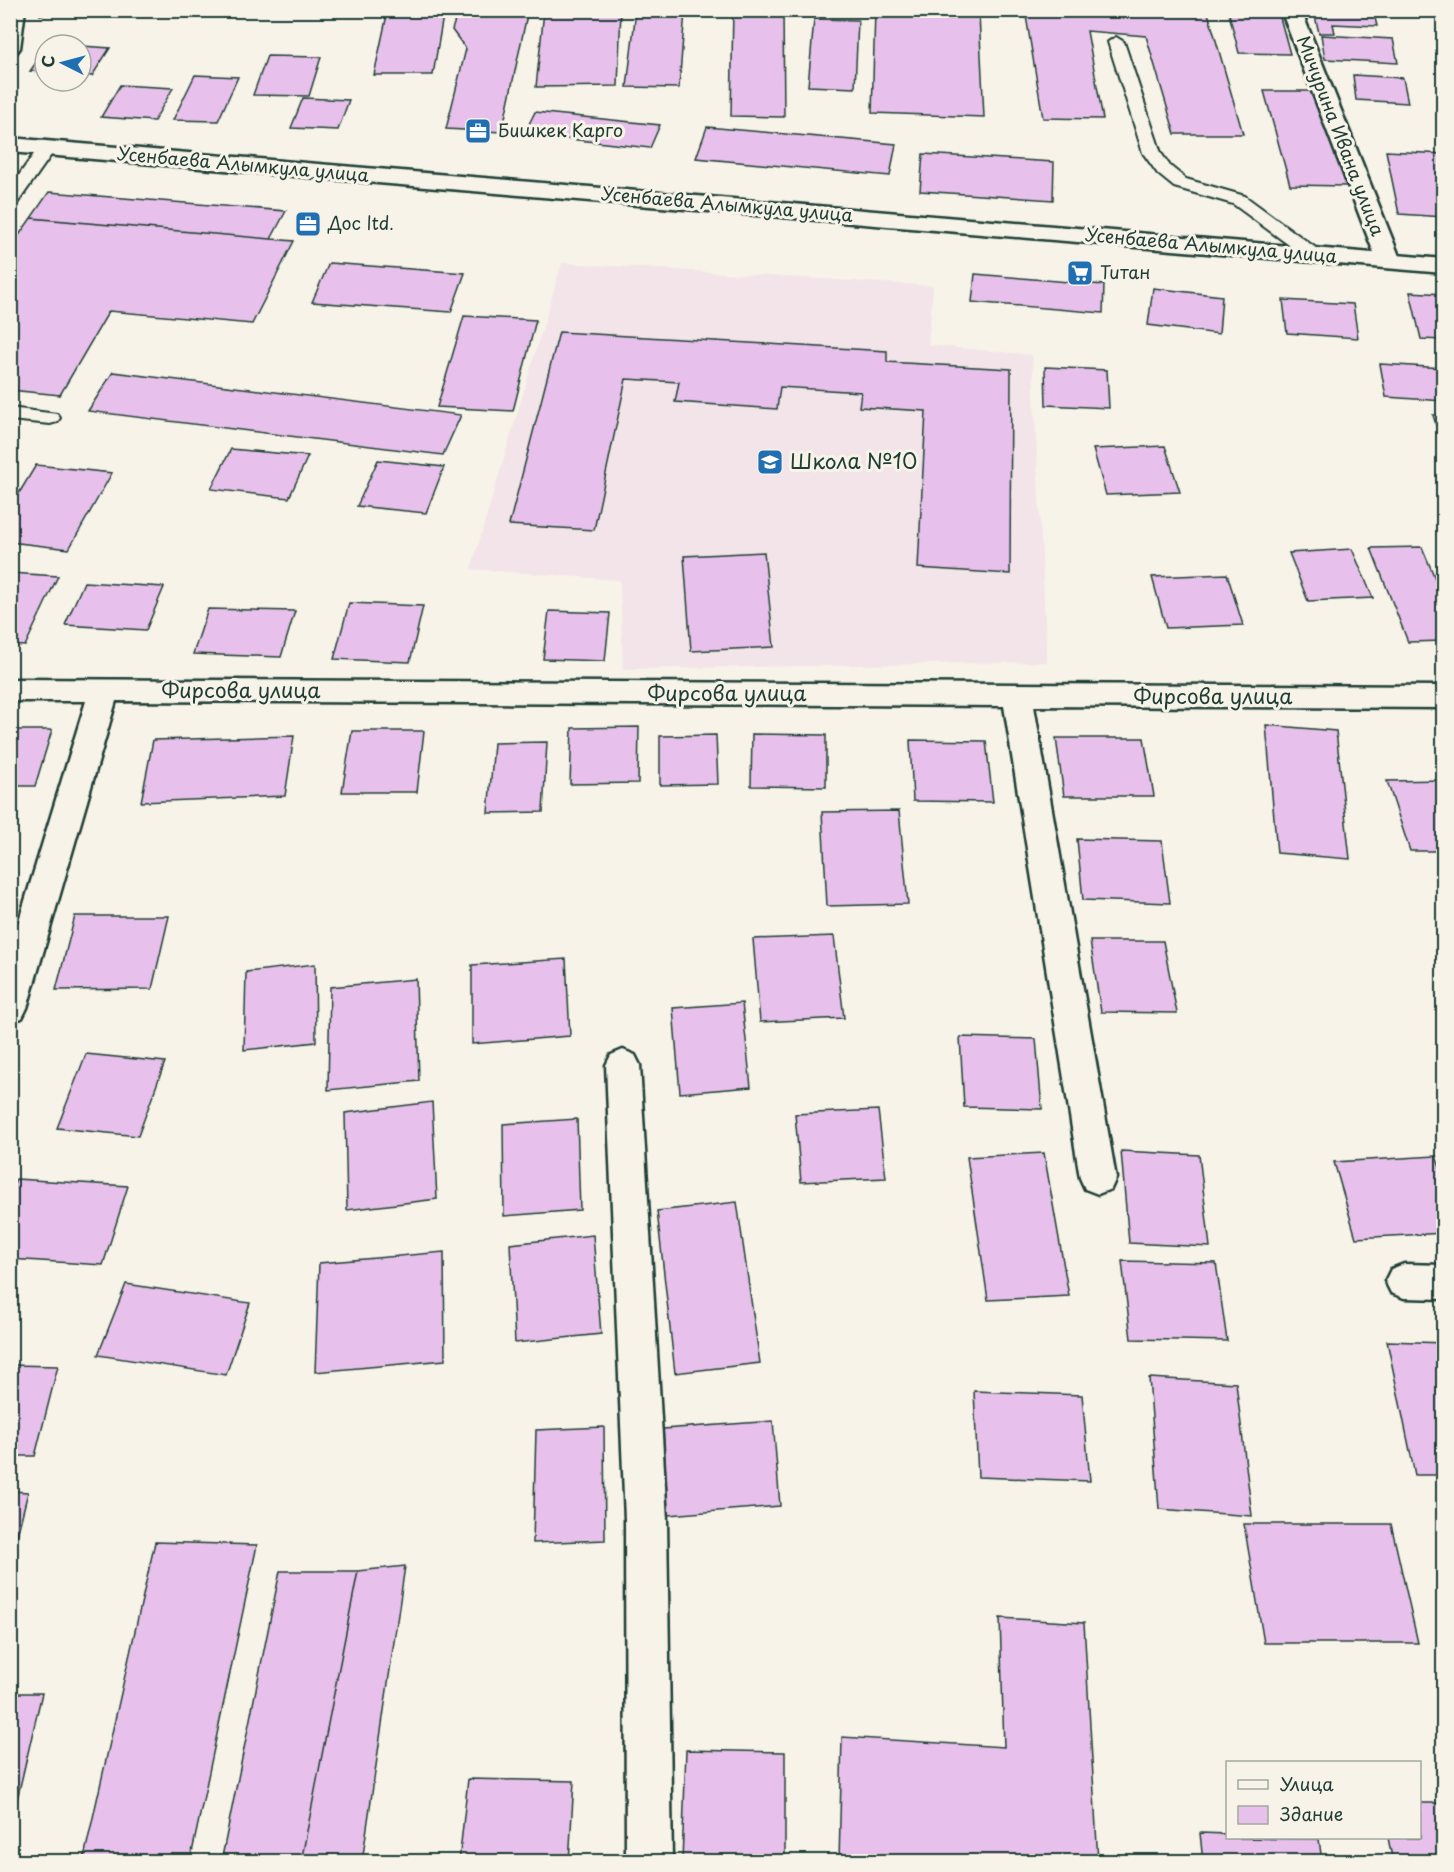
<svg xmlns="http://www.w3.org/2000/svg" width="1454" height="1872" viewBox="0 0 1454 1872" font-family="'Playpen Sans',sans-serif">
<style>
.built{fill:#f2e4e9}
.building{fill:#e7c1eb;stroke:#1f3d34;stroke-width:1.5}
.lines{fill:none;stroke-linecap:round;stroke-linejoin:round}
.lane-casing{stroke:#1f3d34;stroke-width:4}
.street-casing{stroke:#1f3d34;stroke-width:5}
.secondary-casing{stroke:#1f3d34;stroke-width:5}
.lane{fill:#f7f3e8;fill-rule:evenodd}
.street{fill:#f7f3e8;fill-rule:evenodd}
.secondary{fill:#f7f3e8;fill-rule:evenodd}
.labels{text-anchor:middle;stroke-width:6;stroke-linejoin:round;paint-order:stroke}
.far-poi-label{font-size:18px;fill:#1f3d34;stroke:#f7f3e8;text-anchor:start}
.far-street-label{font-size:18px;fill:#1f3d34;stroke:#f7f3e8}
.poi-label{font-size:21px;fill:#1f3d34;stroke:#f7f3e8;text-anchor:start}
.street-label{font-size:21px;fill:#1f3d34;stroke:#f7f3e8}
</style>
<rect width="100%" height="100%" fill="#f7f3e8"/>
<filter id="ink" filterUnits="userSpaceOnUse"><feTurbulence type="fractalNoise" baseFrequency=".0167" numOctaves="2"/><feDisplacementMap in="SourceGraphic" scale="12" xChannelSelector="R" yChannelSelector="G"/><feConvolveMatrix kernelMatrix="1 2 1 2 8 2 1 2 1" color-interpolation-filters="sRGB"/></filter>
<g filter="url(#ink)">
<path class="built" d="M562,263L933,286L928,345L1032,355L1047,662L623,669L620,580L471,569Z"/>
<path class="building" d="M41,10H102L40,15Z
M388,10H444L433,75H374Z
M458,10H528L502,132L446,129L466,49L452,30Z
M621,10L618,86L536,87L544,11Z
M636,10L685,11L679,88L627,87Z
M733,10H783L784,117L731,116Z
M1025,10H1170L1208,13L1243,134H1175L1146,36L1087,31L1103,119L1043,118Z
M1228,10H1278L1290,54L1239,53Z
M875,11L979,14L984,117L872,113Z
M1314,12L1374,14L1377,26L1333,24L1335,33H1319Z
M814,19L858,20L855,88L808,86Z
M1321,35L1393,39L1398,63L1325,59Z
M81,46L110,48L92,76L81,75Z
M45,50V72L30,71Z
M267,56L321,57L309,96L253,95Z
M195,75L238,77L218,121L173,120Z
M1353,75L1403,78L1408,103L1356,100Z
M120,85L173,88L154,121L101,117Z
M1264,91H1316L1346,186L1290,185Z
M303,98L349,100L338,130L291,128Z
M535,112L660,125L650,148L524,134Z
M707,127L896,144L890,176L696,158Z
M1386,151L1444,154V217L1399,214Z
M923,154L1054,162L1053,200L920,191Z
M49,192L286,211L271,239L31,218Z
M31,218L271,239L294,241L252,324L109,311L60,395L10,390V248Z
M329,263L465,273L451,312L312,302Z
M975,274L1104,285L1103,313L972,302Z
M1153,288L1222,296L1219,334L1148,325Z
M1410,292L1444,294V340L1421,339Z
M1283,300L1353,304L1358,338L1287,333Z
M464,316L536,320L513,411L437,407Z
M559,332L887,351V362L1011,369L1010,574L918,568L926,411L859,407L861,392L780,387L777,409L675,402L679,382L626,379L594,530L509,525Z
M1380,364L1444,368V401L1386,397Z
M1045,367L1107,370L1109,408L1046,405Z
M113,372L461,415L443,455L88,411Z
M1433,415H1444V451Z
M1165,446L1180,492L1106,495L1093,449Z
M231,449L308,456L289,498L211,489Z
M378,460L444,467L426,513L357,506Z
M36,465L112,473L69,549L10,542V508Z
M1422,547L1444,600V641L1408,642L1371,548Z
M1352,549L1373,598L1308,601L1289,553Z
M764,552L774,647L691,651L684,556Z
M10,573L58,576L25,646L10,645Z
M1227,574L1243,625L1166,628L1152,577Z
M84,582L164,587L146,630L65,625Z
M349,603L423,606L410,662L334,659Z
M208,609L295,611L281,657L193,654Z
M549,611L610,613L605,661L543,659Z
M1266,725L1336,731L1350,859L1277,853Z
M639,727L638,783L570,784L572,728Z
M10,730H52L35,786H10Z
M352,731H424L417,792H342Z
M752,734L826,735V787L751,786Z
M716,735L718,784L660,785V736Z
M294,736L285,796L141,802L153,740Z
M1056,738H1144L1154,796H1064Z
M910,740L986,741L993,802L913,801Z
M547,742L543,812L488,813L494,743Z
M1444,780V851H1410L1387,781Z
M899,811L908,904L827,906L822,812Z
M1077,839L1162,841L1170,903L1083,900Z
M75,916H169L152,989L56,990Z
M834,936L844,1018L760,1022L753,939Z
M1090,941H1163L1177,1013L1101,1012Z
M566,959L570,1036L472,1044V965Z
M315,964L316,1042L244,1050L246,972Z
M416,979L419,1081L328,1090L330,987Z
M742,1003L751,1087L680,1093L673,1008Z
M960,1037L1036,1039L1042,1109L964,1107Z
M86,1054L165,1062L138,1136L57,1128Z
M432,1102L437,1199L347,1210L345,1113Z
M878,1110L886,1178L801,1182L795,1114Z
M577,1119L580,1210L504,1216L503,1124Z
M1121,1151L1199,1155L1210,1247L1129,1243Z
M1044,1153L1069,1296L988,1300L967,1157Z
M1436,1156L1444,1179V1233L1356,1238L1334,1162Z
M16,1179L128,1186L103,1265L10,1259V1194Z
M737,1202L760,1363L675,1373L657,1211Z
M593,1235L601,1334L515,1343L510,1244Z
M444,1252L445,1360L315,1372L319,1263Z
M1122,1261L1216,1263L1227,1341L1131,1339Z
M126,1284L250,1303L226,1375L98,1355Z
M1387,1341L1444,1343V1475H1415Z
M10,1365L58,1366L35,1456H10Z
M1149,1378L1236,1383L1252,1516L1159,1509Z
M974,1391L1082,1395L1090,1481L978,1477Z
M773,1421L780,1506L668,1515L663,1429Z
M604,1427L605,1540L533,1543L536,1430Z
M10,1491L28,1492L17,1536L10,1535Z
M1244,1524H1391L1418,1643H1264Z
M155,1542L257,1545L190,1862H83Z
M405,1566L362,1862H301L358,1571Z
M280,1571H358L301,1862H221Z
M1000,1618L1084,1623L1098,1862H839L842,1737L1004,1747Z
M10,1693H42L12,1821H10Z
M686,1750L785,1752V1862H682Z
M468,1779L574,1781L569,1862H459Z
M1420,1803H1444V1862H1393L1388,1838H1420Z
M1200,1833L1228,1834V1838L1319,1839L1322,1862H1203Z"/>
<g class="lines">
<defs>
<path id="lane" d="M1116,37L1124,42L1161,153L1170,166L1186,179L1245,196L1320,251L1323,255L1320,259H1308L1233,204L1174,187L1158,174L1143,153L1108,42Z
M47,143L53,144L56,148L16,205L10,206V188L41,144Z
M10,408L57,414L60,418L57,422L50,424L10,420Z"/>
<path id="street" d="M10,10H25L20,48L17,52L10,54Z
M1281,10H1301L1401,261L1397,266L1389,268L1381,266L1377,261Z
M10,679L1444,686V708L1034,706L1116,1178L1111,1189L1098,1194L1085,1189L1080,1178L1004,706L116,701L27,1008L22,1018L10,1022V950L86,701H10Z
M623,1050L635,1055L640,1065L667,1520L672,1862H626L625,1520L606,1065L611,1055Z
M1404,1264L1444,1265V1299L1404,1298L1391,1293L1385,1281L1391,1269Z"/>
<path id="secondary" d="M10,138L1444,259V273L10,152Z"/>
</defs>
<use href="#lane" class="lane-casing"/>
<use href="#street" class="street-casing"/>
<use href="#secondary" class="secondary-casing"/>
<use href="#lane" class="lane"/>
<use href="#street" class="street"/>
<use href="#secondary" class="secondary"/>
</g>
</g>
<defs>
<symbol id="office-square" viewBox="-11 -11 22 22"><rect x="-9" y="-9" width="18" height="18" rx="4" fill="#1f6fb2" stroke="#f7f3e8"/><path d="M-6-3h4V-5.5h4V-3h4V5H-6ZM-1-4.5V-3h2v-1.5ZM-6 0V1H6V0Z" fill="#fff"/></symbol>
<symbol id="supermarket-square" viewBox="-11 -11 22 22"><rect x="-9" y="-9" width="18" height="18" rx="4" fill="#1f6fb2" stroke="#f7f3e8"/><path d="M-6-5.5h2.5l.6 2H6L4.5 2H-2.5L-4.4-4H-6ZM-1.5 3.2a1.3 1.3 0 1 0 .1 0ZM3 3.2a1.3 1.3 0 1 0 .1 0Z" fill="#fff"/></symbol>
<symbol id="school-square" viewBox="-11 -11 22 22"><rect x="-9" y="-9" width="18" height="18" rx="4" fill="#1f6fb2" stroke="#f7f3e8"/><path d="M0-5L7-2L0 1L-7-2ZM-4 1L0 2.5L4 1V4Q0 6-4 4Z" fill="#fff"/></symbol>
</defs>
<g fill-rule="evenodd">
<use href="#office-square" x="463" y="116" width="30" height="30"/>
<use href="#office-square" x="293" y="209" width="30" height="30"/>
<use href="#supermarket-square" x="1065" y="258" width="30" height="30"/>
<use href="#school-square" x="755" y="447" width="30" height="30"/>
</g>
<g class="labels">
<g class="far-poi-label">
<text x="498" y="137">Бишкек Карго</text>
<text x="328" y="230">Дос ltd.</text>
<text x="1100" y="279">Титан</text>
</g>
<g class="far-street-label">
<text transform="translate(1340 136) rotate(69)" y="6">Мичурина Ивана улица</text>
<text transform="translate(243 165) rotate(5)" y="6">Усенбаева Алымкула улица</text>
<text transform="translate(727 205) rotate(5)" y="6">Усенбаева Алымкула улица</text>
<text transform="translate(1211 246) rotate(5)" y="6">Усенбаева Алымкула улица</text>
</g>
<g class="poi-label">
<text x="790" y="469">Школа №10</text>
</g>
<g class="street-label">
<text x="241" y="698">Фирсова улица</text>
<text x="727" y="701">Фирсова улица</text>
<text x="1213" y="704">Фирсова улица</text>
</g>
</g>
<rect width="1454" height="1872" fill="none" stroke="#f7f3e8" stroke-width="36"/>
<rect x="18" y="18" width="1418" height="1836" fill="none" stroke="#1f3d34" stroke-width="2" filter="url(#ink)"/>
<rect x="1226" y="1761" width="195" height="78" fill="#f7f3e8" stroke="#a1aaa0" stroke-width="1.5"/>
<rect x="1238" y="1780" width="30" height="9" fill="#f7f3e8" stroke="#a1aaa0" stroke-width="1.5"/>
<text x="1280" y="1791" font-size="18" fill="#1f3d34">Улица</text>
<rect x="1238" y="1806" width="30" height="18" fill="#e7c1eb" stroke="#a1aaa0" stroke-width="1.5"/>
<text x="1280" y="1821" font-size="18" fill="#1f3d34">Здание</text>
<g transform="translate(63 63) rotate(276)"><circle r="28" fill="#f7f3e8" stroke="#a1aaa0" stroke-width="1.5"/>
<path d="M0-4.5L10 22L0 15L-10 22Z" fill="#1f6fb2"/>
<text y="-9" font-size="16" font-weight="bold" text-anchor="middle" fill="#1f3d34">С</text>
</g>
</svg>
